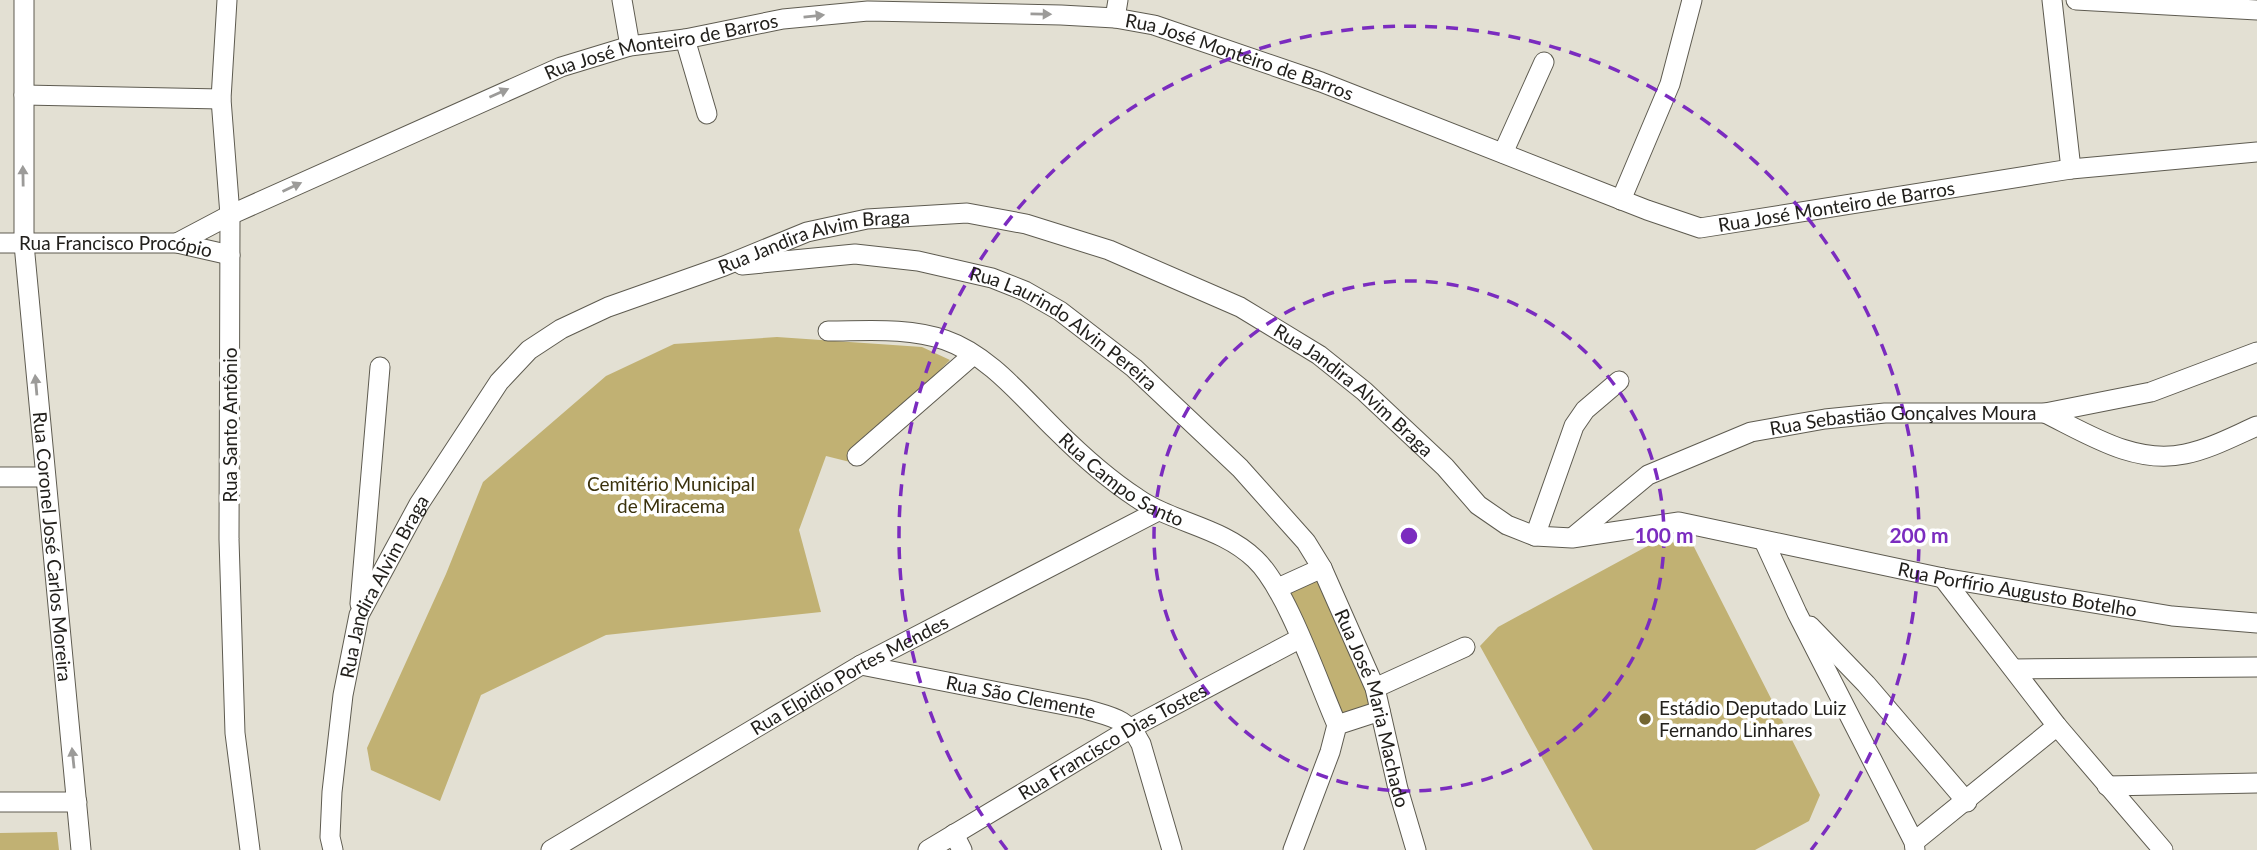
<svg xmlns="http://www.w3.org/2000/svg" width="2257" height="850" viewBox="0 0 2257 850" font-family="Lato,sans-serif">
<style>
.green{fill:#c1b173}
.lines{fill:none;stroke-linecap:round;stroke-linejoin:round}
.minor-casing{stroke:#5e5b50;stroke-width:21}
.minor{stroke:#fff;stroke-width:19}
.oneway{fill:#9c9b99}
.ring{fill:none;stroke:#7b2cbf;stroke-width:3.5;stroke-dasharray:12 9}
.poi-dot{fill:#736532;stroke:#fff;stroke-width:2.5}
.labels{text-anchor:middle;stroke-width:7;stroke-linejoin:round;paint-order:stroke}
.street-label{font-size:19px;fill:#22201c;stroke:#fff}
.park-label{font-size:19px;fill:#3a310c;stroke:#fff}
.poi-label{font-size:19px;fill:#22201c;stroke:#fff;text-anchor:start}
.centre{fill:#7b2cbf;stroke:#fff;stroke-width:3.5}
.ring-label{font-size:21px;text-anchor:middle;font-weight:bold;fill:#7b2cbf;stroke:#fff;stroke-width:7;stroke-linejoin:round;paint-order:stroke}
</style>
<rect width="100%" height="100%" fill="#e3e0d3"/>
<path class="green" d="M777,337L922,347L950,360L850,462L826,456L799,530L821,612L606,635L481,695L440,801L371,770L367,748L446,574L483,482L606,376L674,344Z
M1655,542L1692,543L1820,795L1809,821L1755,850H1593L1480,646L1498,627Z
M1318,572L1372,706L1331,718L1282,591Z
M57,832L59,850H0V833Z"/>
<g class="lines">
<defs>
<g id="minor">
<path id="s1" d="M24,0V244L81,850"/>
<path d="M227,0L221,99L230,215L229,539L235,733L250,850"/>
<path d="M622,0L630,46"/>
<path d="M2052,0L2071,169"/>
<path d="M2076,0L2257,10"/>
<path d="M1115,18L1118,0"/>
<path d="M685,39L707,114"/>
<path d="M24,95L221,99"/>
<path d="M1503,153L1544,62"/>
<path d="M1621,200L1670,84L1692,0"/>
<path id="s2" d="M0,243H177L230,255"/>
<path id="s3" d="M177,243L230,215L561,67L630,46L685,39L783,19L868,11L1061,15L1115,18L1154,25L1321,82L1647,210L1700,228L2071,169L2257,152"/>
<path id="s4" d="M742,265L855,254L918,261L992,278L1025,291L1060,311L1134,368L1240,468L1306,542L1322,568L1375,688L1398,789L1416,850"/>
<path id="s5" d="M828,331C866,331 908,327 945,340C989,355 1023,398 1056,430C1080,454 1108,479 1137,498C1173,523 1222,527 1255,559C1287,589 1318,682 1337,725"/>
<path d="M2045,413C2088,434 2135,465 2185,454C2210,449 2234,436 2257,426"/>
<path d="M857,456L973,355"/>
<path d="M0,477H43"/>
<path d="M1535,536L1574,426L1585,410L1619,381"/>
<path id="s6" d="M1573,537L1648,475L1751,432L1825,419L1885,413H2045L2151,392L2257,352"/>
<path d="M1764,541L1797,613L1914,842L1915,850"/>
<path d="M1943,578L2057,726L2163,850"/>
<path d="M1278,588L1322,568"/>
<path d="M360,604L380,367"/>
<path d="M1810,626L1866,684L1967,802"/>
<path id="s7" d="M861,665L1085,709C1111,717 1128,718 1141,744L1172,850"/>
<path d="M2014,669L2257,667"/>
<path d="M1375,688L1465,647"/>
<path d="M2107,786L2257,783"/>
<path d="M0,802H77"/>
<path d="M954,834L962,850"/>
<path d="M1914,842L2057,726"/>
<path id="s8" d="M333,850L330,837L332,792L343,695L359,615L419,504L499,382L529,350L561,329L608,307L724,266L807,232L867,219L967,213L1026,224L1109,250L1240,307L1319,355L1364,391L1445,467L1478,505L1507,525L1535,536L1572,538L1679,522L1943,578L2172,616L2257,623"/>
<path id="s9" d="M551,850L861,665L1158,511"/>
<path id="s10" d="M928,850L1133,727L1299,639"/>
<path d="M1293,850L1330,752L1337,725L1380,711"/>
</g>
</defs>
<use href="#minor" class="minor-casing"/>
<use href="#minor" class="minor"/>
</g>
<defs><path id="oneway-solid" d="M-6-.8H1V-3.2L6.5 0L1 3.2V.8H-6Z" transform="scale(1.75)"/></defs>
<g class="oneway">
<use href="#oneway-solid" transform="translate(1041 14) rotate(1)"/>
<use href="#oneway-solid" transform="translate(814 16) rotate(-6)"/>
<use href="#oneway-solid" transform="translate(499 93) rotate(-24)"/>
<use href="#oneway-solid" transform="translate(23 176) rotate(-91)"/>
<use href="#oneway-solid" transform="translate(292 187) rotate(-25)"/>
<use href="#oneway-solid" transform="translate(36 385) rotate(-95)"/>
<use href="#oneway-solid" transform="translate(73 758) rotate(-96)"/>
</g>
<g class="ring">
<circle cx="1409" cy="536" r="255"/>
<path d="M1007 850A510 510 0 1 1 1811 850"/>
</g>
<circle class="poi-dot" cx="1645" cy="719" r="7"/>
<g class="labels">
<g class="street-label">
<text dy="7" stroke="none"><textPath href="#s3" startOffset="525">Rua José Monteiro de Barros</textPath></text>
<text dy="7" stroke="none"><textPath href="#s3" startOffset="1113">Rua José Monteiro de Barros</textPath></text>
<text dy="7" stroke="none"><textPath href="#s3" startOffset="1743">Rua José Monteiro de Barros</textPath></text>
<text dy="7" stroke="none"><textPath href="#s8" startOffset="861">Rua Jandira Alvim Braga</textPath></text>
<text dy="7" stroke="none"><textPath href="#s2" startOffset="116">Rua Francisco Procópio</textPath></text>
<text dy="7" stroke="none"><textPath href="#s4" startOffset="340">Rua Laurindo Alvin Pereira</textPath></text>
<text dy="7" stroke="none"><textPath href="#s8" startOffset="1449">Rua Jandira Alvim Braga</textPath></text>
<text dy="7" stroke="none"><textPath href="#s6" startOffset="362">Rua Sebastião Gonçalves Moura</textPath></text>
<text transform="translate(230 425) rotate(-90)" y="7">Rua Santo Antônio</text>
<text dy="7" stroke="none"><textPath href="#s5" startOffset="345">Rua Campo Santo</textPath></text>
<text dy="7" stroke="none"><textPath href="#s1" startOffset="548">Rua Coronel José Carlos Moreira</textPath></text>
<text dy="7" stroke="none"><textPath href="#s8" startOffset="273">Rua Jandira Alvim Braga</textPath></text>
<text dy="7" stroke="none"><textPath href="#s8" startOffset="2175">Rua Porfírio Augusto Botelho</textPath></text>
<text dy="7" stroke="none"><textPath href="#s9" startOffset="346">Rua Elpidio Portes Mendes</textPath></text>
<text dy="7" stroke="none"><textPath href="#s7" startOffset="163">Rua São Clemente</textPath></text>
<text dy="7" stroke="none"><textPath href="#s4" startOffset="847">Rua José Maria Machado</textPath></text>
<text dy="7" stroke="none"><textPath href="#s10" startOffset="214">Rua Francisco Dias Tostes</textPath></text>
</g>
<g class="park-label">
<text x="671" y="491">Cemitério Municipal<tspan x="671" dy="22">de Miracema</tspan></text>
</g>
<g class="poi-label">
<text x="1659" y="715">Estádio Deputado Luiz<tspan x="1659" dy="22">Fernando Linhares</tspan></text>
</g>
</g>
<circle cx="1409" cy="536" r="10" class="centre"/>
<g class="ring-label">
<text x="1664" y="543">100 m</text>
<text x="1919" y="543">200 m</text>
</g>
</svg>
